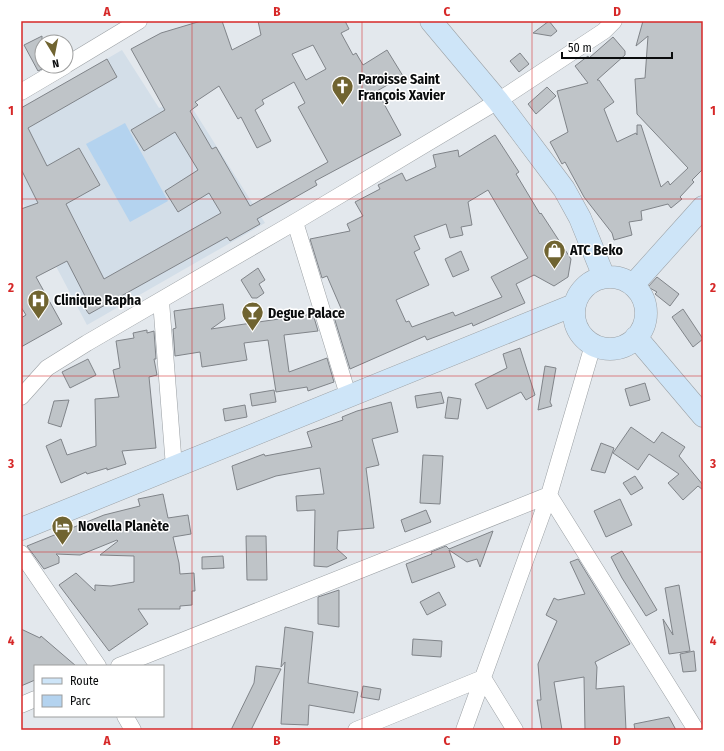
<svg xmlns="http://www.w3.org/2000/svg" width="724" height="751" viewBox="0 0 724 751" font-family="'Fira Sans Condensed',sans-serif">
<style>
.built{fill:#d3dee8}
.park{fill:#b4d3ef}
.building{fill:#bfc4c8;stroke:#808489;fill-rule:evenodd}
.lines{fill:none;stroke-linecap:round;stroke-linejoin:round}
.street-casing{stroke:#9ca1a5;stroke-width:17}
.secondary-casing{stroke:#9ca1a5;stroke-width:23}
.street{stroke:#fff;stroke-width:16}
.secondary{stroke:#cee5f8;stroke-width:22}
.grid{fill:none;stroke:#d62828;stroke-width:1;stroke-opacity:0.55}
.labels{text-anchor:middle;stroke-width:3;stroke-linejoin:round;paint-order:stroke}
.poi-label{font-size:14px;font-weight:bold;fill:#0a0c0d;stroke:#fff;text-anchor:start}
.neatline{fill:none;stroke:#d62828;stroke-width:1.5}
.grid-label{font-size:13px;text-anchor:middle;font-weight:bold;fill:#d62828}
</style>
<rect width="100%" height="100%" fill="#e3e8ed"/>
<path class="built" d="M122,50L159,108L186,98L265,223L87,325L21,200V109Z"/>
<path class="park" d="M125,123L168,201L130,222L86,144Z"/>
<path class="building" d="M201,21H222L232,50L261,35L258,21H345L349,29L341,33L353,55L356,53L363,65L387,50L403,76L377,91L401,135L315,181L317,185L257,219L260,224L230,241L227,237L89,314L79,300L85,296L67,261L36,277L62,324L21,347V318L26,315L21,307V209L38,203L21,169V108L107,59L117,77L28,128L47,166L79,148L100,185L66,204L104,279L221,213L209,193L178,212L165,191L198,170L175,132L144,151L131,130L165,110L131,49L161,33ZM313,45L326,69L306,80L292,54ZM294,82L305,103L298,107L328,162L250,206L216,147L212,149L190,111L198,105L195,102L219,86L238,119L241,117L257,148L271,141L255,110L264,104L262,100Z
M549,21L557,31L551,36L533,33Z
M643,21H703V169L692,180L694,182L680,197L682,199L671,208L668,204L641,211L642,220L629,222L632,235L614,240L612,233L584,197L565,162L562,164L550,142L568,132L557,91L588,83L575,66L588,56L589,58L613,37L625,51V55L597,80H599L614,102L604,109L617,142L636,133L637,135V125H641L661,187L668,181L670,185L688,168L637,114L635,79L645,78L648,36L636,46Z
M42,36V69L38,71L24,45Z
M520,53L529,64L519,72L510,61Z
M547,87L556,96L536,114L528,104Z
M495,135L519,172L516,174L540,214L541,213L571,259L568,277L554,286L534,275L516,284L525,303L473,326L472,323L427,340L425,336L350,369L334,317L343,313L327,276L322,278L310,239L350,231L347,224L363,216L355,202L380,189L378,185L402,173L406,181L436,167L433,155L458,150L459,157ZM488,190L528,258L491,277L502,297L455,316L453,312L412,327L409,321L406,322L396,300L429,285L414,252L420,249L414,236L446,224L450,238L463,235L461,227L472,225L468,202Z
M461,251L469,270L453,277L445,259Z
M258,268L265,280L259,284L264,293L257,298H252L241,280Z
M657,277L679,294L670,306L655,294L657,292L648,287Z
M223,304L225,319L211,329L313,314L318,331L284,335L289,372L327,358L334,382L308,391L307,387L276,392L268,340L244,343L247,360L202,367L200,352L175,356L173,329L176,328L174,311Z
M683,309L703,339L693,347L672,317Z
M147,330V333L154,331L156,359H154L157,375L149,377L156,448L122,451L126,464L107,470V468L87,474L86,472L61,483L46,446L61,439L67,455L96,446L95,399L119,397L113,370L120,368L116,341L134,338L133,333Z
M520,348L535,395L526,400L521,392L487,409L475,384L507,368L503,354Z
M88,359L96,375L70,388L62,372Z
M545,366L556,368L550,402L552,406L538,410Z
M645,383L650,400L630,406L625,389Z
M274,390L276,402L252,406L250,394Z
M441,392L444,403L417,408L415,396Z
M448,397L461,399L458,419L445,418Z
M69,400L61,427L48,423L54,401Z
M391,402L398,432L372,439L379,465L366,468L374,528L338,531L337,549L347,558L327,567L314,566L315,510L297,511L296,496L324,494L320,468L276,476L237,490L232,466L264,454L265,456L312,447L307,432L343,420L342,417L357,411Z
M245,405L247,417L225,421L223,409Z
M631,427L654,443L662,432L685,447L679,456L703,485V490L698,486L683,500L668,483L679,474L649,454L638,470L613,453Z
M601,443L614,448L605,473L591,470Z
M423,455L443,456L440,504L420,503Z
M635,476L643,488L631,495L623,483Z
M163,494L168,518L188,515L191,534L173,537L179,563L180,574L194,573L195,591H192V605L180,606V609H138L148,624L109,651L59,585L76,573L95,591V585L111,586L134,582V556L100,555L118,541L117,540L80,555L56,554L59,557V563L44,569L27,546L104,515L140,506L138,499Z
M620,499L632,525L606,537L594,511Z
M426,510L431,522L405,532L401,520Z
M493,531L480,567L477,559L467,562L449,550L455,567L412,583L406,564L432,554L431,552L446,546L449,549Z
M246,536H266L267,580H247Z
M622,551L657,610L646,616L622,578L611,557Z
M223,556L224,568L202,569V557Z
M578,559L630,644L595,662L597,667L596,689L624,686L626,730H585L584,677L554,682L562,730H542L537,700H541L538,664L557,621L546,615L554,598L558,600L585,594L570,562Z
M679,585L690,651L669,654L663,619L673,635L665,588Z
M339,590V627L318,624V597Z
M439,592L446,605L427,615L420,602Z
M285,627L313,632L308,683L358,692L354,713L309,705L308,725L281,724L285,662L281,667Z
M21,629L40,638L41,636L76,666H35V680L21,686Z
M413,639L442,641L441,657L412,655Z
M694,651L696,671L683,672L680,654Z
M256,666L281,669L251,730H231L254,683Z
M363,686L381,689L379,700L361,697Z
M669,717L676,730H635L634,724Z"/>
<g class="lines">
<defs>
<path id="street" d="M66,65L139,21
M21,92L65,66
M295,222L348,395
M161,301L174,467
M21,397L47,368L87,343L295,222L498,101L604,31L614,21
M21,553L98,666
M119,666L549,495L696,730
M21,705L35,699
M125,716L133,730
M356,730L483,678L515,730
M464,730L549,495L593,345"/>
<path id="secondary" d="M431,21L498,101L564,189L580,218L604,277
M574 313a36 36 0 1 1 72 0a36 36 0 1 1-72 0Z
M633,285L703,207
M636,337L703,416
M21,529L574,305"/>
</defs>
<use href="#street" class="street-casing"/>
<use href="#secondary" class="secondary-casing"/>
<use href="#street" class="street"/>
<use href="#secondary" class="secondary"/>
</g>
<path class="grid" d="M192,21V730M362,21V730M532,21V730M21,199H703M21,376H703M21,552H703"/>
<defs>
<symbol id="church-pin" viewBox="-11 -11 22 30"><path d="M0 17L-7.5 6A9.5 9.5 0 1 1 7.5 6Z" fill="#706431" stroke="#fff"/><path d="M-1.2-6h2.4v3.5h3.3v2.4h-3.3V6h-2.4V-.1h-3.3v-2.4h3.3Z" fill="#fff"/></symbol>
<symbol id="shop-pin" viewBox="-11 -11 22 30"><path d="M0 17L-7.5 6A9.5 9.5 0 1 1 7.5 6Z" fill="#706431" stroke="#fff"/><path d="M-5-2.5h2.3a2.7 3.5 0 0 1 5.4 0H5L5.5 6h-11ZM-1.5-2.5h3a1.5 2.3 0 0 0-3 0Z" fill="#fff"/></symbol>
<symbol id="hospital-pin" viewBox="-11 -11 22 30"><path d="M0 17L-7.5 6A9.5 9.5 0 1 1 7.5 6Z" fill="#706431" stroke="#fff"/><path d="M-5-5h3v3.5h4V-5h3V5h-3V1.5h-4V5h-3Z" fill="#fff"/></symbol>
<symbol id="bar-pin" viewBox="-11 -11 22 30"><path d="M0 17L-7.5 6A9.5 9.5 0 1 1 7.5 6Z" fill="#706431" stroke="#fff"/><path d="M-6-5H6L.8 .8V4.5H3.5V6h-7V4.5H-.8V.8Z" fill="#fff"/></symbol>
<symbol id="hotel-pin" viewBox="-11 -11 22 30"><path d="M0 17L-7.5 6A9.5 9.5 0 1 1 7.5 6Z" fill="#706431" stroke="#fff"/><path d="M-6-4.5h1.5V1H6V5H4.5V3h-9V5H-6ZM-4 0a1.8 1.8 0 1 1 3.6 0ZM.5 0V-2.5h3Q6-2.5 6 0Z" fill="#fff"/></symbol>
</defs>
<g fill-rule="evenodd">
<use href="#church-pin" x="330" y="74" width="25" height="34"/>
<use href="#shop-pin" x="542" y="238" width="25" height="34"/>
<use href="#hospital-pin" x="26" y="288" width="25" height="34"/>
<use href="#bar-pin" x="240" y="300" width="25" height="34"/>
<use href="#hotel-pin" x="50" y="514" width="25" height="34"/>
</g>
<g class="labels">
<g class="poi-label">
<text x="358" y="84">Paroisse Saint<tspan x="358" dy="16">François Xavier</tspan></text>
<text x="570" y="255">ATC Beko</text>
<text x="54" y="305">Clinique Rapha</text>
<text x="268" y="318">Degue Palace</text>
<text x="78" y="531">Novella Planète</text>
</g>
</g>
<rect width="724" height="751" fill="none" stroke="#ffffff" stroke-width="44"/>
<rect x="34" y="665" width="130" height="52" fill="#ffffff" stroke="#9d9e9e"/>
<rect x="42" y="678" width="20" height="6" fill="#cee5f8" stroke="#9d9e9e"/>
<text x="70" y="685" font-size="12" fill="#0a0c0d">Route</text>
<rect x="42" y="695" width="20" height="12" fill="#b4d3ef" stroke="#9d9e9e"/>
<text x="70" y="705" font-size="12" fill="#0a0c0d">Parc</text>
<g transform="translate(54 54) rotate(170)"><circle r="19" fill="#ffffff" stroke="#9d9e9e"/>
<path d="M0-3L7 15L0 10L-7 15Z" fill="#706431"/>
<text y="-6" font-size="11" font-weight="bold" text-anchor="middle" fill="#0a0c0d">N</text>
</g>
<path d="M562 52v6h110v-6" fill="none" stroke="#0a0c0d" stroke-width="2"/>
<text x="568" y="52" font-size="12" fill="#0a0c0d" stroke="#ffffff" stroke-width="3" paint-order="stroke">50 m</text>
<rect x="22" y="22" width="680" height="707" class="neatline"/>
<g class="grid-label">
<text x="107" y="16">A</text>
<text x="277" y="16">B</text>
<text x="447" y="16">C</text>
<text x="617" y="16">D</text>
<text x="11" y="115">1</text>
<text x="713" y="115">1</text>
<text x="11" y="292">2</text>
<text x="713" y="292">2</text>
<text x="11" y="468">3</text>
<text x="713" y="468">3</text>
<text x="11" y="645">4</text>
<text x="713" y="645">4</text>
<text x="107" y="745">A</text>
<text x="277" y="745">B</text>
<text x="447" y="745">C</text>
<text x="617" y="745">D</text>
</g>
</svg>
